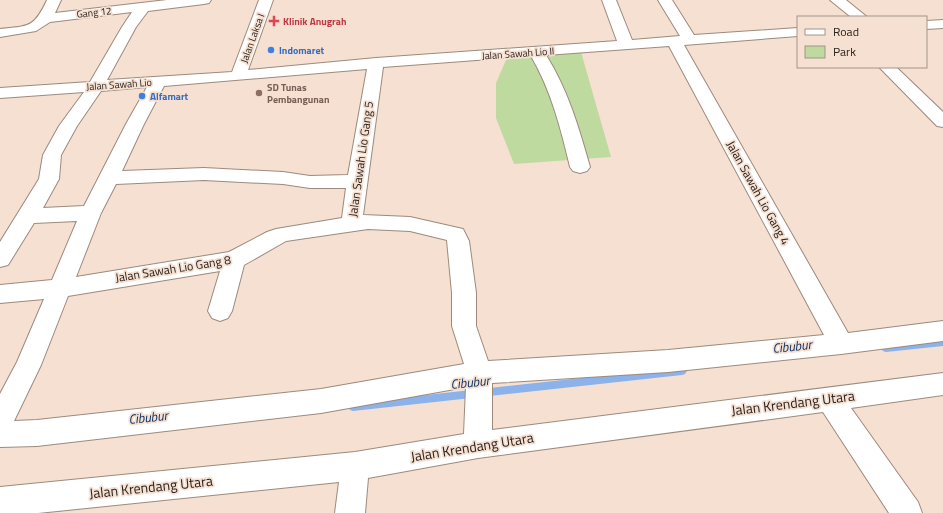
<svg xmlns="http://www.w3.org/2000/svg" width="943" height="513" viewBox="0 0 943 513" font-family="'Titillium Web',sans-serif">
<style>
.green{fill:#beda9f}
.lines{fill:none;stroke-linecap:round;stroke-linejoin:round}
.stream{fill:#8bb2eb;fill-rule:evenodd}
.minor-casing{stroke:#9d8a7d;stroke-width:2}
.minor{fill:#fff;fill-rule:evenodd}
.health-dot{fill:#e0444e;stroke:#f5e0d2;stroke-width:1.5}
.shop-dot{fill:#3f7fe0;stroke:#f5e0d2;stroke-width:1.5}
.education-dot{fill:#8d6e63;stroke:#f5e0d2;stroke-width:1.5}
.labels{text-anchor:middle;stroke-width:3.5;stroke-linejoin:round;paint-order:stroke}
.far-street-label{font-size:10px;fill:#2a221d;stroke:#f5e0d2}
.far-health-label{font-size:10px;font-weight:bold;fill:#be3a42;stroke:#f5e0d2;text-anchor:start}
.far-shop-label{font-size:10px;font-weight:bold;fill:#366cbe;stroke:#f5e0d2;text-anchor:start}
.far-education-label{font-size:10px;font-weight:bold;fill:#785e54;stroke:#f5e0d2;text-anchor:start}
.street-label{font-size:12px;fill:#2a221d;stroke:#f5e0d2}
.water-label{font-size:13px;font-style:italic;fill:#052b5d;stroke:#f5e0d2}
.near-street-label{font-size:14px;fill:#2a221d;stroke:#f5e0d2}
</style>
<rect width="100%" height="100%" fill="#f5e0d2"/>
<path class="green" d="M581,52L611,157L514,164L496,118V83L509,53Z"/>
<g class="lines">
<path class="stream" d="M943,338V346L886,352L883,351L881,348L883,345L886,344Z
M682,367L685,368L687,371L685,374L682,375L353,411L350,410L348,407L350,404L353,403Z"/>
<defs>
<path id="minor" d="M47,0H61L55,13L167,0H211L209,3L204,4L148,11L136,27L107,80L232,72L259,0H273L248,70L376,58L617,41L602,0H616L632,40L680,36L658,0H672L694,35L798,28V36L684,45L848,333L943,321V341L841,354L668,372L492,383V430L943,373V395L851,408L918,502L922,513H889L823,412L478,458L368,478L365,513H335L339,482L38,513H0V487L355,452L464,434L466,387L321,413L37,446L0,447V394L17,362L44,299L0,303V285L52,280L77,221L34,223L8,265L0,267V242L39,179L43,155L59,126L84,92L0,98V88L90,82L122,27L132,12L50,22L36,31L0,37V29C29,26 34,28 47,0ZM669,46L824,335L668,350L488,361L476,326V293L469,241L463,229L410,217L363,215L383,67L531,56C551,90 561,129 570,167L573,171L580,173L587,171L590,167C579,128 568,90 546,55ZM367,69L348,175L310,176L283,172L204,168L122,171L144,124L164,86ZM147,87L126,124L84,206L43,208L59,179L61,155L77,126L101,91ZM204,180L283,184L310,188H346L342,218L276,229L267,232L229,252L76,277L101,213L116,184ZM368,229L410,231L447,240L452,293V326L464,364L321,389L37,420L14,421L41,365L68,296L220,271L208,311L212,318L220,321L228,318L232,311L244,265L286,241Z
M830,0H846L867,17H851Z
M943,20V28L926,29V21Z
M879,67H896L943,112V127L937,126Z"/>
</defs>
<use href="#minor" class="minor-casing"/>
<use href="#minor" class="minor"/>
</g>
<path class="health-dot" d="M272 15h4v4h4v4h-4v4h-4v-4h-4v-4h4z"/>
<g class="shop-dot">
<circle cx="271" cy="50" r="4"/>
<circle cx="142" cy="96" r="4"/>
</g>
<circle class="education-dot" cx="259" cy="93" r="4"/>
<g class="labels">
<g class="far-street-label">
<text transform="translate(94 12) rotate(-6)" y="4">Gang 12</text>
<text transform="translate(252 38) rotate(-70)" y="4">Jalan Laksa I</text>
<text transform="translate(518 53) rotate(-4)" y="4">Jalan Sawah Lio II</text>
<text transform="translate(119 84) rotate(-4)" y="4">Jalan Sawah Lio</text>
</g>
<g class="far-health-label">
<text x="283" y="25">Klinik Anugrah</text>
</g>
<g class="far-shop-label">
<text x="279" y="54">Indomaret</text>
<text x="150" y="100">Alfamart</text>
</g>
<g class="far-education-label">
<text x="267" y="91">SD Tunas<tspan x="267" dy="12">Pembangunan</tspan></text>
</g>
<g class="street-label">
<text transform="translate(361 159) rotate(-82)" y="4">Jalan Sawah Lio Gang 5</text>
<text transform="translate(758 193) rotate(61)" y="4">Jalan Sawah Lio Gang 4</text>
<text transform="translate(173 269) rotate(-9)" y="4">Jalan Sawah Lio Gang 8</text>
</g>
<g class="water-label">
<text transform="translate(792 346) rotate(-6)" y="5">Cibubur</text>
<text transform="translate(470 382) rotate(-6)" y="5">Cibubur</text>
<text transform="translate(148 417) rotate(-6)" y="5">Cibubur</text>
</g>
<g class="near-street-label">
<text transform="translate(793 403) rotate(-7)" y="5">Jalan Krendang Utara</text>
<text transform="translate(472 447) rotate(-9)" y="5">Jalan Krendang Utara</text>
<text transform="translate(151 487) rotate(-6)" y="5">Jalan Krendang Utara</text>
</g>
</g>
<rect x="797" y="16" width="130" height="52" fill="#f5e0d2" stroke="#a4948a"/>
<rect x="805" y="29" width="20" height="6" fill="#ffffff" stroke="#a4948a"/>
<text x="833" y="36" font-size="12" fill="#2a221d">Road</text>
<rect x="805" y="46" width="20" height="12" fill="#beda9f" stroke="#a4948a"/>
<text x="833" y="56" font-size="12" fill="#2a221d">Park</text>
</svg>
